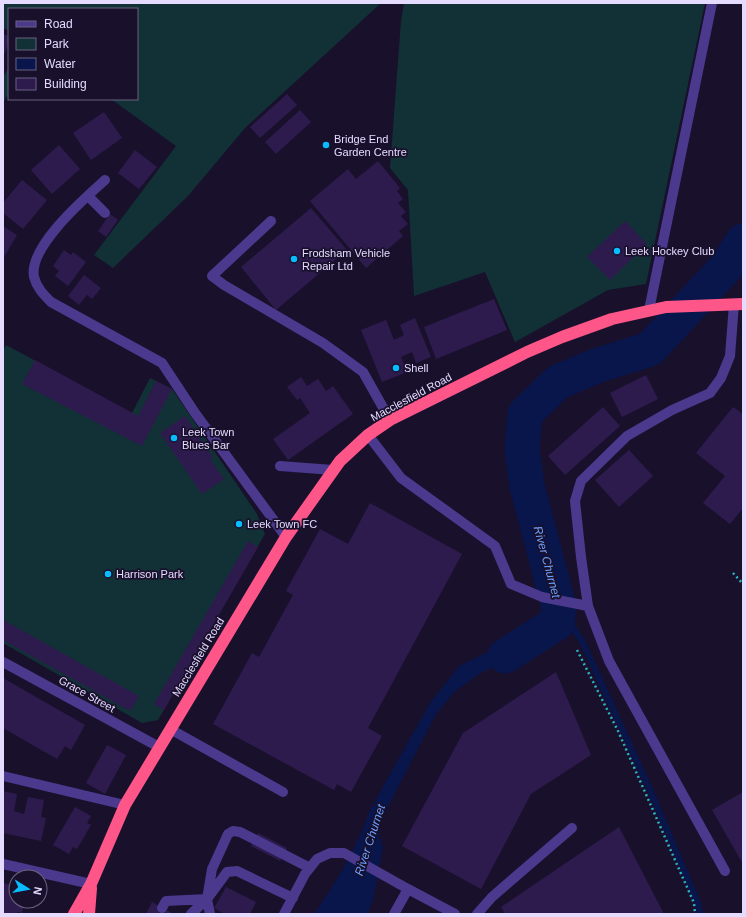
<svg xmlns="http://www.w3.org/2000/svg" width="746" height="917" viewBox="0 0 746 917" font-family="Arial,sans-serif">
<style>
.green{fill:#123136}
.water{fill:#08164c}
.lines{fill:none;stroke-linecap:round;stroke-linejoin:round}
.stream{stroke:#08164c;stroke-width:6}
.river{stroke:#08164c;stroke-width:35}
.building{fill:#2e1b4e}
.path{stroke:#2bb2c3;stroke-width:2.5;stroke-dasharray:2 3;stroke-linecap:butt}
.minor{stroke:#4a398d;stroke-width:10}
.highway{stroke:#ff568a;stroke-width:12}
.poi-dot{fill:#07bcff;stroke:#19102c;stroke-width:1.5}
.labels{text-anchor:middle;stroke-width:3.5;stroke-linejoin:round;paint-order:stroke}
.poi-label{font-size:11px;fill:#e5dbff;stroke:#19102c;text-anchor:start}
.street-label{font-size:11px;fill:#e5dbff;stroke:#19102c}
.water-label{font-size:12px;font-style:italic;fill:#69a0ff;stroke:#19102c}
</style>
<rect width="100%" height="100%" fill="#19102c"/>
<path class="green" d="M3,3H381L245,128L188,196L113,268L94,255L176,146L111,99H137V9H9V31L3,28Z
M404,3H705L646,284L608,290L515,342L485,272L414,296L408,190L390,168L401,21Z
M9,67V93L3,103V77Z
M6,345L132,413L150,378L172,389L257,514L265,534L158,720L142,723L3,643V350Z"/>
<path class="water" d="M536,629L553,633L537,645L479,674L453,693L435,716L379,824V834L383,847L373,900L368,913L314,914C336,882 357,849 369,812L430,703L459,666Z"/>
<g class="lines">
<path class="stream" d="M559,607L582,641L651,792L698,903L700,914"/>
<path class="river" d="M505,656L557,623L559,607L527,486L522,449L525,414L558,382L596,366L650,349L727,266L743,241"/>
</g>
<path class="building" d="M3,34L9,36V42L5,53L3,52Z
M287,94L297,105L260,138L250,127Z
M300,110L311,122L276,154L265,142Z
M104,112L122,138L91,160L73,133Z
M59,145L80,169L52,194L31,170Z
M135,150L157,167L139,189L118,173Z
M378,161L400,188L397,191L403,199L398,203L406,212L401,216L408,224L399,231L403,236L366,268L310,201L348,169L356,179Z
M22,180L47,200L23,229L3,213V203Z
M311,208L347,250L276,310L241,267Z
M110,214L118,220L106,237L98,231Z
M625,221L647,244L610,280L587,257Z
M3,226L17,235L3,259Z
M64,250L71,255L73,252L86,262L68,286L55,276L59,271L53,266Z
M84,275L101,288L92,299L87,295L79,305L68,296Z
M494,299L507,330L436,359L424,327Z
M415,318L431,357L416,363L412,352L401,357L407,372L382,382L361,330L386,320L394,340L404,335L400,325Z
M35,360L138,416L156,381L172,389L142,446L22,384Z
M646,375L658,399L622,417L610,393Z
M301,377L307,386L318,379L326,391L333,386L353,414L288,460L273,439L310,413L300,398L297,400L287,387Z
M603,407L620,426L565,475L548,456Z
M733,407L743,414V508L730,524L703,503L725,476L696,453Z
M185,416L213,457L210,459L224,479L202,494L160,433Z
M629,450L653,476L619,507L595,480Z
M370,503L462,554L368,728L382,736L351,792L337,784L334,790L213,724L252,653L259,657L293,595L286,591L320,529L348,544Z
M248,541L258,547L164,710L154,704Z
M3,620L139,696L130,711L3,640Z
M556,672L591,755L531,794L481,889L402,846L463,733Z
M3,678L85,725L71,750L65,746L57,759L3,728Z
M107,745L126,755L105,794L86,783Z
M3,791L17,794L14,811L24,814L28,797L44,800L41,817L46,818L41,841L3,833Z
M743,792V864L712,810Z
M75,807L91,816L87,823L91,825L77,849L73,847L69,854L53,845Z
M619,827L664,914H505L501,907Z
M258,833L287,848L280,861L251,846Z
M3,883L16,886V901H24L22,913L17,912V914H3Z
M226,887L256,902L250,914H225L214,908Z
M152,902L162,908L174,914H146Z"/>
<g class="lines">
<path class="path" d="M733,573L743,584
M577,650L618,731L694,903L695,914"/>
<path class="minor" d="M105,180C85,198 28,247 34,277C37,288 43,294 51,302L162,363L195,413L286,537
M88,196L105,213
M271,221L212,276L224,285L323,343L363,372L390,420
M649,310L712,3
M368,435L401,478L495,546L511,584L542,597L588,606
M280,466L333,470
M3,662L159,747
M170,729L283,792
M3,776L125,805
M3,864L91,884
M725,871L609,661L588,606L581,557L575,501L581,481L627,436L672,410L710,393L721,378L730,356L734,304
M162,908L166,901L207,899
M191,914L207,899L227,872L237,871L293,898
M210,914L207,899L212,869L228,834L233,831L240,832L310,868
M284,914L305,874L317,859L330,853H344L408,889L455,914
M394,914L408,889
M477,914L492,897L572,828"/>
<path class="highway" d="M74,914L91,884L125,805L286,537L340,461L368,435L390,420L527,352L562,337L612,319L666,307L743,304
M89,914L91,888"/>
</g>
<g class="poi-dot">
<circle cx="326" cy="145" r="4"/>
<circle cx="617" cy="251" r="4"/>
<circle cx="294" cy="259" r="4"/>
<circle cx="396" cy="368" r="4"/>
<circle cx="174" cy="438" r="4"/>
<circle cx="239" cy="524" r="4"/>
<circle cx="108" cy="574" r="4"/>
</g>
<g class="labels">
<g class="poi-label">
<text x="334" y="143">Bridge End<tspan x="334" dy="13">Garden Centre</tspan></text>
<text x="625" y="255">Leek Hockey Club</text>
<text x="302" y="257">Frodsham Vehicle<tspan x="302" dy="13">Repair Ltd</tspan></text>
<text x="404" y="372">Shell</text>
<text x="182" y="436">Leek Town<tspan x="182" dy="13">Blues Bar</tspan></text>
<text x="247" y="528">Leek Town FC</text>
<text x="116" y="578">Harrison Park</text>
</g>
<g class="street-label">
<text transform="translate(411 397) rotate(-28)" y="4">Macclesfield Road</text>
<text transform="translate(198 657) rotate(-59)" y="4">Macclesfield Road</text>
<text transform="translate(87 694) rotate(29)" y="4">Grace Street</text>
</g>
<g class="water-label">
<text transform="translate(547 562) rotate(75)" y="4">River Churnet</text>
<text transform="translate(370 840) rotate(-72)" y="4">River Churnet</text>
</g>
</g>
<rect width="746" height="917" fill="none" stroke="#e5dbff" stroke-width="8"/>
<rect x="8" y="8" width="130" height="92" fill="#19102c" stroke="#6b6180"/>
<rect x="16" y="21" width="20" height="6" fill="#4a398d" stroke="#6b6180"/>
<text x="44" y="28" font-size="12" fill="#e5dbff">Road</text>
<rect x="16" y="38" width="20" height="12" fill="#123136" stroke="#6b6180"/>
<text x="44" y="48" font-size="12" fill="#e5dbff">Park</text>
<rect x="16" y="58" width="20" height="12" fill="#08164c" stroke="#6b6180"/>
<text x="44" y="68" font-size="12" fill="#e5dbff">Water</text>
<rect x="16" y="78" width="20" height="12" fill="#2e1b4e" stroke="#6b6180"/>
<text x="44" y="88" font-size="12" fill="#e5dbff">Building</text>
<g transform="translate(28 889) rotate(101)"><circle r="19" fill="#19102c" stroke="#6b6180"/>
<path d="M0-3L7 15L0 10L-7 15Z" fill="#07bcff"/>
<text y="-6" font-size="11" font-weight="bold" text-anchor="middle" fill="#e5dbff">N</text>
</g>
</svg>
